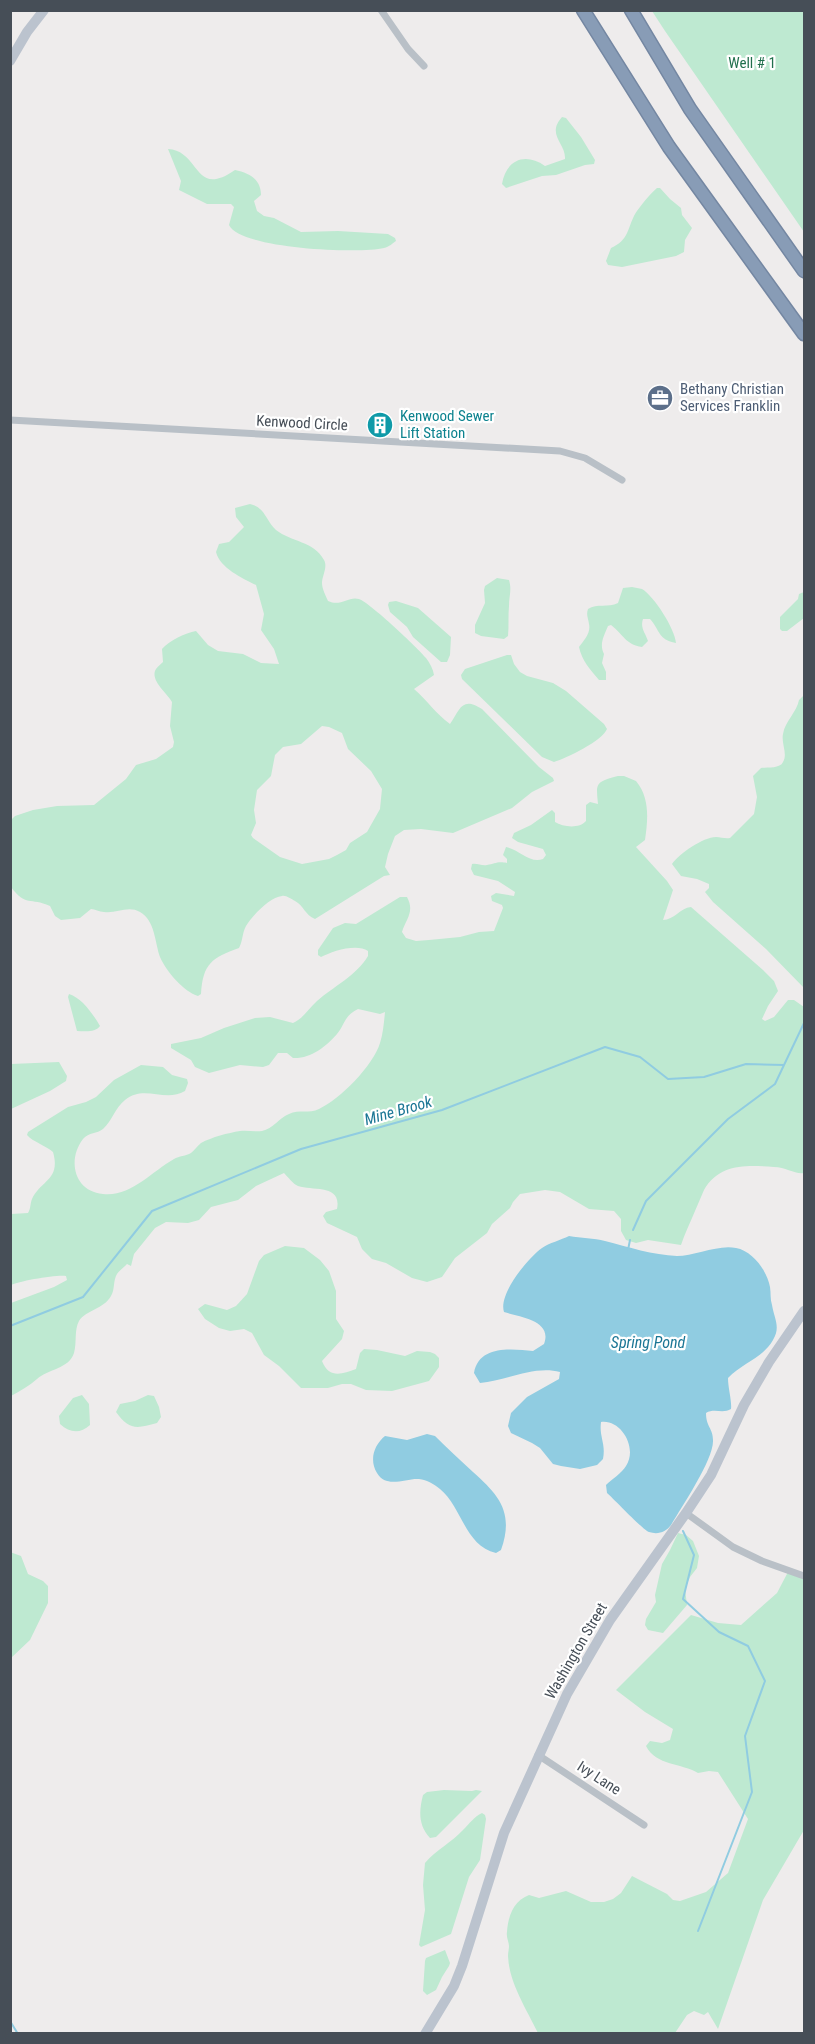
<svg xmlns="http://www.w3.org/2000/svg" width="815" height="2044" viewBox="0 0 815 2044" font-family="'Roboto Condensed',sans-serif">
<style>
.green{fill:#bee9d1;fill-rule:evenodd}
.water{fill:#90cce1}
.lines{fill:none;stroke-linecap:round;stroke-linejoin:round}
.stream{stroke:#90cce1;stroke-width:2}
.highway-casing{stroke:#7487a2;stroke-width:15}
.street{stroke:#b9c0c7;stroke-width:7}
.secondary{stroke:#bbc3ce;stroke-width:10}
.highway{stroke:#889cb6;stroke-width:12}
.labels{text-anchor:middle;stroke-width:4.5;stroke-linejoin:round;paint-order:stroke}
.park-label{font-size:15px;fill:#206f4c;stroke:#fff}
.service-label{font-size:15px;fill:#4e5e75;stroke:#fff;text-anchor:start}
.culture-label{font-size:15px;fill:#0d838f;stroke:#fff;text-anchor:start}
.street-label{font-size:15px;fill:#464e57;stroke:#fff}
.water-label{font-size:16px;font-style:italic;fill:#1b7695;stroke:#fff}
</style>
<rect width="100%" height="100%" fill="#eeecec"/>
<path class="green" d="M652,11H804V232L665,31Z
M562,117L566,118L581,137L595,160L594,164L585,165L556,175L542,176L506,188L502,184C506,160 525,152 545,166L565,159C566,143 546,135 562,117Z
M168,149C201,151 193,199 235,170C249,173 261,179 261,195L254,201L257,211L264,216L274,218L301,232L338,231L388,234L395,238L396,241C393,243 389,247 384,248C359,254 240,249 229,225L234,207L231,204H207L179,190L181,181Z
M657,188H660L670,199L681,208L682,215L692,228L685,240L684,252L676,256L622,267L608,265L606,261L611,248C629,240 627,229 635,214C641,205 649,195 657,188Z
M250,504C265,507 266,521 276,530C291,542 314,541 324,560C328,567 322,576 322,583C322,589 326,596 328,601C341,607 348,596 359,599C369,602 419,649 426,658C430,663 433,669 434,675L414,689C427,700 436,714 450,724C460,709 462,696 482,709L539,767L553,778L554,781L532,792L512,808L453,833L421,829L404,830L395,836L388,854L385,867L390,875L384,876L315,919C305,915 304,906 295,901C291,899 286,895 282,896C270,897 252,916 246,926C242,933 243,941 239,948C212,958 203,963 201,994L198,996C184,992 166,971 160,957C155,943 155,920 140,912C128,905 116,914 104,912C99,912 95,909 91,909L80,918L61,920L55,916L50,906C30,897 26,907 11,887V820L15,816L33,810L57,806L94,805L126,779L136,765L156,759L173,747L174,742L170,726L172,702C168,694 149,680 156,669C158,666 161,664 163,662L162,649C170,640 185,633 196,631L208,645L218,651L243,654L261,663L279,664L274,649L261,630L264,614L256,585C242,578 220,568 216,552L219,544L229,542L244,527L236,517L235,508ZM322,726L329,727L342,733L348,749L371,771L382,789L380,809L367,832L350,843L346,850L337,855L329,859L302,864L280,857L253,838L251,835L256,823L254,810L257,790L271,776L275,755L283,747L301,744Z
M497,578L509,580C512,590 509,596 509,606C508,616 509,626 508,636L504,639L481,636L475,633V625L485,603L484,590L485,586Z
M632,587C635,588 639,588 642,589C654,596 675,629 676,643C658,640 660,630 650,619H643C640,628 645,632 648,641L642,647C626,645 623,634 611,625L608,626C604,636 599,644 604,654L602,663L606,672V680H599C590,669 582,661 579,647C584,640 591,633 589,624C588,617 586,615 588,609C597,603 608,608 618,603L623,588Z
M804,592V618L787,631H782L780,629V617L798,599L799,594Z
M396,601L418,608L451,637L450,655L447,662H441L413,637L407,627L390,612L388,605L389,602Z
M507,655H511L514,664L520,672L527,676L553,683L566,691L604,724L607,729C602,741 567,758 554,762L542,757L462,679L461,675L465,669Z
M804,695V988L766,949L713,902L705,892L709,888V884L697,879L681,876L672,864C679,854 703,837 716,837C721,837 725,839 730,838L754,814L757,797L753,776L761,768C767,767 780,769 783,762C788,754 781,743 783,734C785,721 797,712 799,700Z
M618,776H624L636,781C650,798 648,819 645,840L636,847L667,881L673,890L663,920C674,920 680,908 691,907L763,970L774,981L778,991L768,1006L762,1019L765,1021L774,1017L788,1000H794L804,1007V1173C796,1175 786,1167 774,1167C748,1165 719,1163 704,1190C701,1197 698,1204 695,1211C690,1223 685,1233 681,1245L648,1240L636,1243L626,1240L621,1231V1219L614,1211L589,1209L560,1192L545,1190L520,1194L513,1202L510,1208L492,1224L487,1233L455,1258L442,1277L427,1282L412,1278L386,1263L372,1259L362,1249L357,1237L327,1223L323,1216L326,1212L337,1209C342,1184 313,1191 298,1186C293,1184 288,1177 284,1173L256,1186L238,1200L211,1207L199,1220L188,1223L166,1222L155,1228L134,1254L131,1266L127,1264C124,1267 119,1271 117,1274C113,1280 115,1290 111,1296C104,1309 86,1310 79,1321C74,1330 77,1343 74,1353C69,1369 48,1369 37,1379C29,1386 20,1391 11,1396V1303L54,1287L67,1280L66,1276C59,1274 18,1281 11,1285V1214L28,1213C31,1208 30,1204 32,1199C41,1180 61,1180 53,1152C45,1145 33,1142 27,1135L28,1132L68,1107L86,1102L96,1097L114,1080L141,1065L163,1067L172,1075L187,1079L188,1083L185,1091C165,1103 144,1084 125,1100C115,1108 112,1121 103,1129C97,1134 89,1132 83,1139C67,1160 74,1191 103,1194C131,1197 151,1172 174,1159C179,1156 186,1156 191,1153C195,1150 197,1146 201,1143C212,1137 228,1133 240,1131C247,1130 255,1132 262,1131C273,1129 279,1118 289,1114C299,1109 309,1114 319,1109C340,1099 373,1066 380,1043C383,1034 384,1022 385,1012L380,1014L358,1009C343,1017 346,1023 337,1034C326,1047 310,1059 293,1058L287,1053H278L269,1065L263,1067L240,1065L209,1073L195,1067L191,1060L171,1048V1044L201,1038L224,1028L255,1018L270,1017L293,1023C304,1018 308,1009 317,1001C333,987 357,975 368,956V951C357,943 332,951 321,957L318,955V950L333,928L345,923L356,924L400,897H407C415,912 406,919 402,932L406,938L416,941L429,940L460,937L479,932L494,931L503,908L502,905L492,901L491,896L496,893L514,896L515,892L498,881L474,875L471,869L472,864C477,863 482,866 487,865C495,864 497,861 507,863V859L503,855L506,847C520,850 530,864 543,859L546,855L543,849L518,842L512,838L514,833L531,825L552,810L555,813V822C563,827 579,829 586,821V805L590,802L598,804C596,783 595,782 618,776Z
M69,994C82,998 93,1014 100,1026C95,1033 85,1031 77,1031L68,997Z
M59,1062L67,1076L66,1081L50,1091L11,1109V1064Z
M285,1246L304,1248L320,1260L329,1271L336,1291V1319L344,1331L342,1339L322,1361C329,1379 342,1374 356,1369L360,1353L364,1349L377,1350L405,1356L417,1351L430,1352L435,1354L439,1358V1367L429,1381L392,1391L366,1390L351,1384H342L328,1388H301L279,1366L264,1355L252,1333L244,1329L230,1331L219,1328L205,1319L198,1309L205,1304L227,1310L236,1306L247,1294L259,1261L264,1255Z
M82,1395L89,1404L90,1425C80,1434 70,1433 60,1424L59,1416L73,1398Z
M148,1395L154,1396L159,1407L161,1417L157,1423C136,1429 129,1430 116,1412L120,1404L135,1401Z
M678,1533L686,1535L693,1541L699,1556L697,1568L690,1577L685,1589L687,1605L663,1633L648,1630L645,1625L646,1619L656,1602L655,1595L662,1564L670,1550Z
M10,1552L21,1556L28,1574L43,1581L48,1586V1603L30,1640L11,1658Z
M788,1572L804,1579V1830L763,1900L718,2029L708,2012L704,2015L694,2011L687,2015L675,2033H538C527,2010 509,1983 508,1956C508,1952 509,1949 509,1946C509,1942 506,1937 507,1932C508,1917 513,1901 529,1895L539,1898L566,1891L591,1902H604L613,1899L621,1893L632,1876L667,1894L673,1900L680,1901L706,1892L728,1873L748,1819L718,1772L709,1771L698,1773C682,1763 656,1766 646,1746L650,1741L662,1743L670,1740L673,1729L645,1712L616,1690L691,1615L718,1623L741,1625L777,1593Z
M444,1790L472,1791L476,1790L482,1791L436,1837L430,1838C418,1825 419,1811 423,1795L427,1792Z
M482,1813L485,1815L486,1819L480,1860L469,1877L451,1934L421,1947L419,1945L425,1910L423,1885L425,1863C436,1850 452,1842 463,1830C470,1823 474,1817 482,1813Z
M445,1950L450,1963L449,1966L442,1977L436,1990L427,1995L423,1991L425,1961L426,1958Z"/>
<path class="water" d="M569,1236C581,1238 594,1238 605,1241C628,1247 653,1255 677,1256C694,1256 719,1244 736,1248C753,1251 767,1271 770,1287C771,1293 770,1299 772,1305C774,1318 781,1327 773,1340C763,1358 742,1363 728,1378C728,1388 732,1401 731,1409C723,1414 714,1408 706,1413C706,1427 713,1428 713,1440C714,1459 682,1506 671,1525C666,1532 658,1535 649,1532C644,1531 614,1499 607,1493L606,1485C612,1479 622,1473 626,1466C638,1448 621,1419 601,1422C599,1437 606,1443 603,1459L597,1465L580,1469L561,1466L553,1464L540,1448L532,1443L511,1433L508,1426L511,1413L527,1397L559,1379L560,1372C534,1365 506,1381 480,1383L474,1373C479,1345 511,1349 533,1351L544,1344C553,1320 519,1317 504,1312C498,1294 528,1258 542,1248C549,1243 561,1240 569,1236Z
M427,1434L435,1436C447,1448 460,1460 473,1472C500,1496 514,1513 501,1550L496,1553C465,1546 462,1507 440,1489C434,1484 427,1480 419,1479C406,1478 386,1489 377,1473C369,1460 374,1445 385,1436L407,1440Z"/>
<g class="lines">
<path class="stream" d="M633,1230L646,1201L728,1119L775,1084L784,1065
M628,1250L630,1240
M10,1326L83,1297L152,1211L301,1149L442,1110L605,1047L640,1057L668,1079L704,1077L746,1064L784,1065L804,1023
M683,1531L694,1555L683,1599L719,1632L748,1646L765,1681L745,1736L752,1792L698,1931
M10,2021L18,2034"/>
<defs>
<path id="highway" d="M583,10L669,147L804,334
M631,10L690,109L804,271"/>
</defs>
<use href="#highway" class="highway-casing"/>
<path class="street" d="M381,10L408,49L424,66
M10,420L560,451L585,458L622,480
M686,1513L733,1547L762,1561L804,1576
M538,1755L644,1825"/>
<path class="secondary" d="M10,61L27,32L44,10
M425,2034L454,1986L462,1966L504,1833L567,1694L610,1620L686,1513L711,1475L744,1405L769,1362L804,1311"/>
<use href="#highway" class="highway"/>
</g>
<defs>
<symbol id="office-disc" viewBox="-11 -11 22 22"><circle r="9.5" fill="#5c6f8a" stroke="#fff"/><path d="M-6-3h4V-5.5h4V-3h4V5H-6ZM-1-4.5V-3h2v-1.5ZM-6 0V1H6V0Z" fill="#fff"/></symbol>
<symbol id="building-disc" viewBox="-11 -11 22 22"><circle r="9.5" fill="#0f9aa8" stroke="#fff"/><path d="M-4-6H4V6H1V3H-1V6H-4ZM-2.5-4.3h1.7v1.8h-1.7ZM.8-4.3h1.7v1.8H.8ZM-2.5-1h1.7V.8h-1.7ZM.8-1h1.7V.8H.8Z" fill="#fff"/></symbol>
</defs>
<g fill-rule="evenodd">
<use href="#office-disc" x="645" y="383" width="30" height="30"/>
<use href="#building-disc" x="365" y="410" width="30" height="30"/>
</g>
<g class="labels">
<g class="park-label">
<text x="752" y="68">Well # 1</text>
</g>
<g class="service-label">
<text x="680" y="394">Bethany Christian<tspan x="680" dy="17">Services Franklin</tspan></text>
</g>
<g class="culture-label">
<text x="400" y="421">Kenwood Sewer<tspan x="400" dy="17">Lift Station</tspan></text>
</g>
<g class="street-label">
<text transform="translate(302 423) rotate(3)" y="5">Kenwood Circle</text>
<text transform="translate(576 1651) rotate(-60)" y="5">Washington Street</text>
<text transform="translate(599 1778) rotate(33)" y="5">Ivy Lane</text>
</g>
<g class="water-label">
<text transform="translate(398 1110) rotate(-16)" y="6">Mine Brook</text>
<text x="648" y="1348">Spring Pond</text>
</g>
</g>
<rect width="815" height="2044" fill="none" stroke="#464e57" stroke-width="24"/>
</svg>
